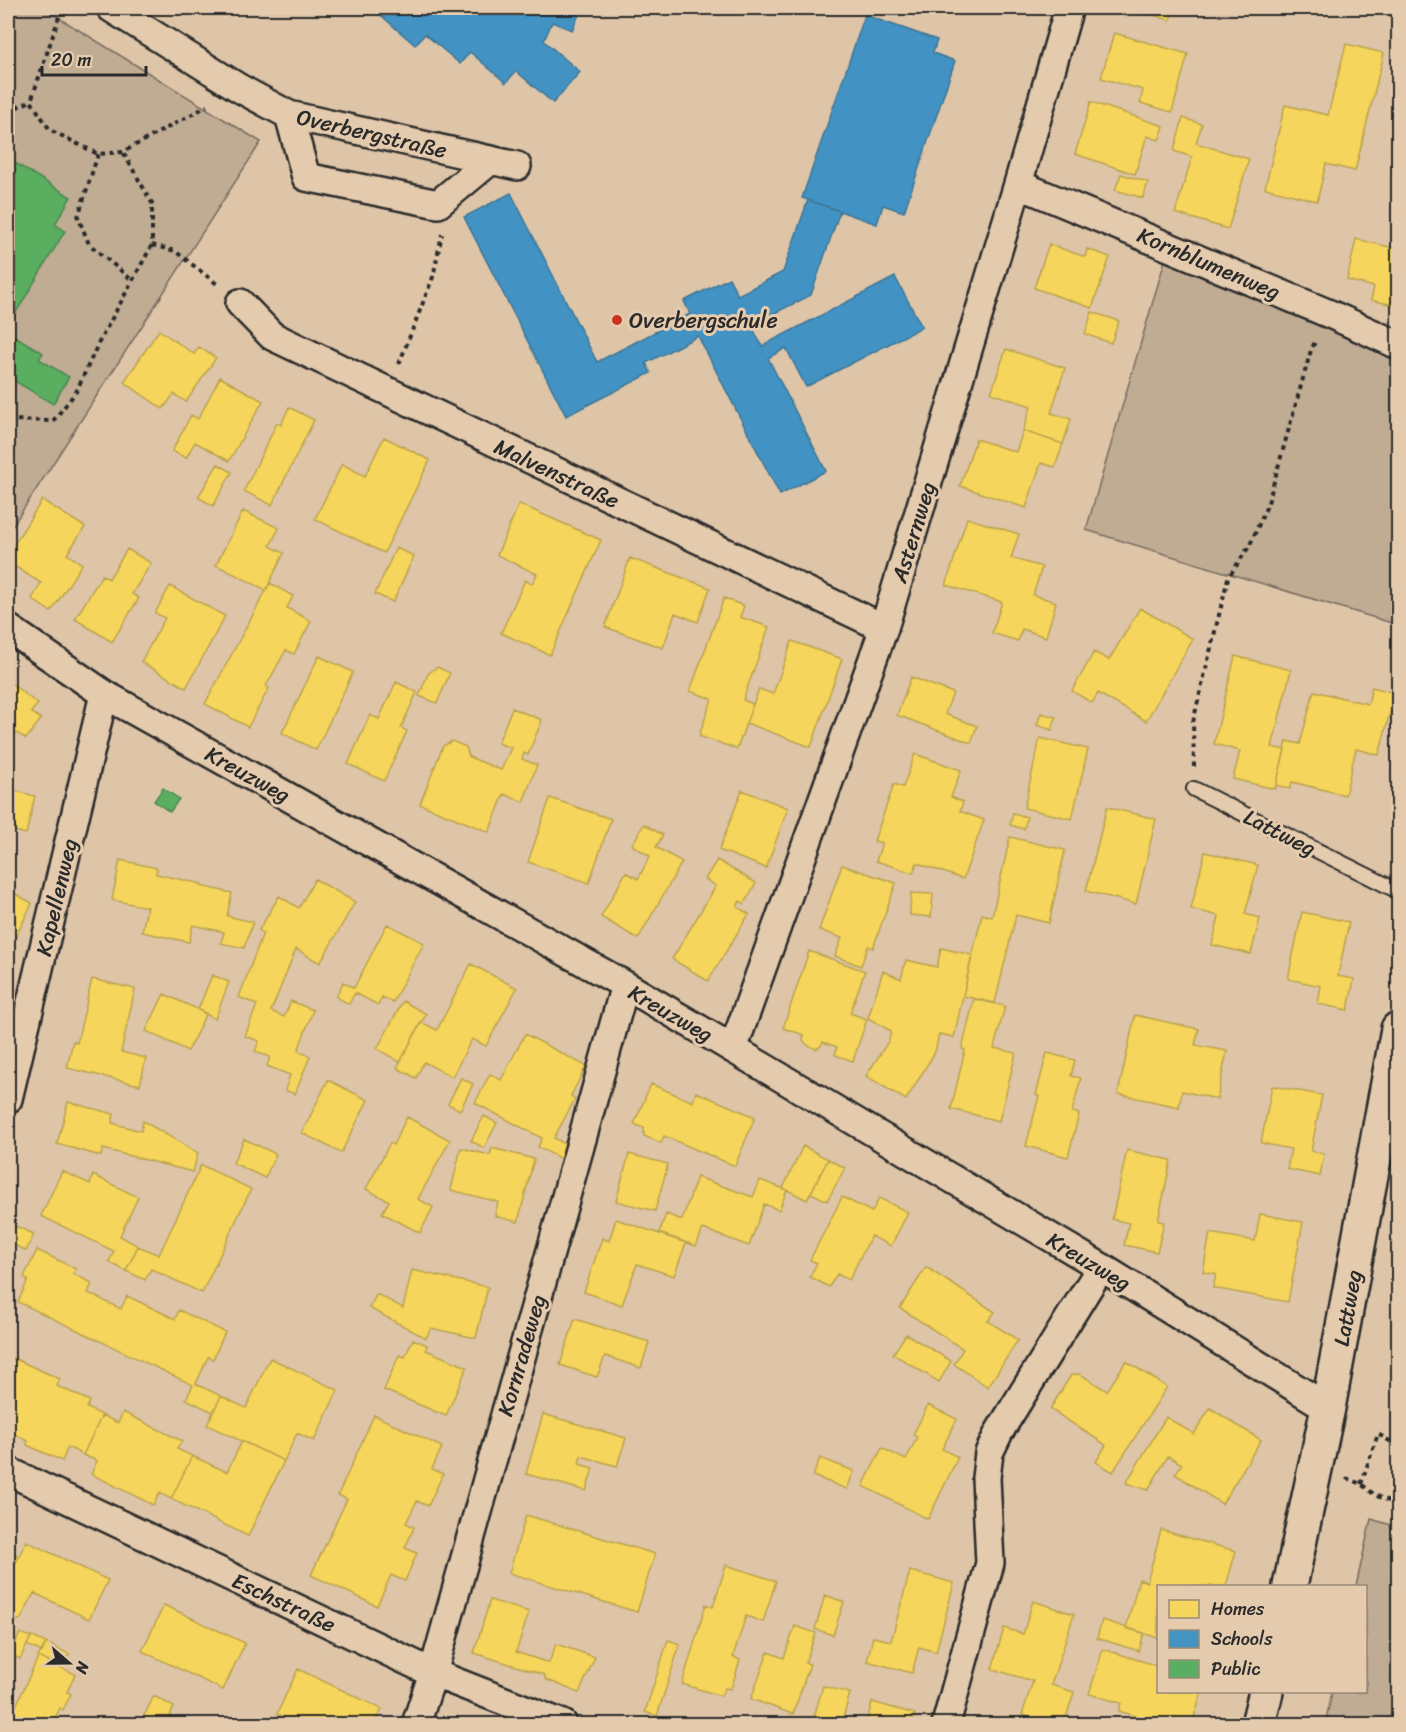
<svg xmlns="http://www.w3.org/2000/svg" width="1406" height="1732" viewBox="0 0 1406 1732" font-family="Sriracha,sans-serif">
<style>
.green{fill:#c0ab93;stroke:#766b5f;stroke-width:1.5}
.homes{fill:#f6d55c;stroke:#b9a24d;stroke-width:1.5}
.schools{fill:#4393c3;stroke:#3c7495;stroke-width:1.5}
.public{fill:#5aae61;stroke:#4c8751;stroke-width:1.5}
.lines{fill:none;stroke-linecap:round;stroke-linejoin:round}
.service-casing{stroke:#2b2b2b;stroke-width:18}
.minor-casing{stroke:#2b2b2b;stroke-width:32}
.tertiary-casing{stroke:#2b2b2b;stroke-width:38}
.path{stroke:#2b2b2b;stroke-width:4;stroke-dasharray:4.5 4.5;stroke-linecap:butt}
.service{stroke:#e5cbad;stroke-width:14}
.minor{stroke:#e5cbad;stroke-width:27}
.tertiary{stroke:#e5cbad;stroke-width:33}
.poi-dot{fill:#c8321e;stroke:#e5cbad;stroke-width:2}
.labels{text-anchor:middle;stroke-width:6;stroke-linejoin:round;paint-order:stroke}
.street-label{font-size:22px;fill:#2b2b2b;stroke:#e5cbad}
.poi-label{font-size:22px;fill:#2b2b2b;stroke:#e5cbad;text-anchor:start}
</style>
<rect width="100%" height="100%" fill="#dec5a8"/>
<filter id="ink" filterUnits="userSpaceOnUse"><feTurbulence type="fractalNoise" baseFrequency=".0167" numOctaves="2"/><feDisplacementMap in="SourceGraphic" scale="12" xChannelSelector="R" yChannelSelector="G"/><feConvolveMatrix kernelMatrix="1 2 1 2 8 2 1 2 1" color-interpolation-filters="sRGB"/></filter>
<g filter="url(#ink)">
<path class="green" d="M8,8H43L261,142L8,533Z
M1165,260L1325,325L1398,358V625L1086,530Z
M1371,1519L1398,1527V1724H1325L1332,1692H1366V1586H1356Z"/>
<path class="homes" d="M1129,8H1174L1170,20Z
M1114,33L1188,54L1172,112L1140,103L1143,90L1101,78Z
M1346,44L1384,53L1355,171L1326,164L1317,201L1265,188L1285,105L1328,115Z
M1091,102L1164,126L1159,140L1147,136L1135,174L1075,154Z
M1183,118L1202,124L1196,143L1249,159L1228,229L1175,213L1192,157L1174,151Z
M1121,174L1148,182L1143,198L1115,190Z
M1356,239L1398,249V306L1371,300L1374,287L1347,280Z
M1049,244L1085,257L1087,249L1110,257L1092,308L1034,288Z
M1092,312L1119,321L1111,343L1085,334Z
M159,330L194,354L199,347L216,358L186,402L174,394L163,409L124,382Z
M1006,349L1065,368L1051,413L1071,419L1063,444L1023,431L1031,406L991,393Z
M220,377L263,401L229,461L195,442L186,458L172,451L191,415L198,419Z
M289,407L314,420L272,505L244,491L277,423L281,425Z
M1023,431L1063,444L1055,467L1041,463L1026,508L960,486L976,439L1016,452Z
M384,437L430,460L384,553L315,519L342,464L365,476Z
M218,464L232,472L213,506L198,497Z
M42,500L85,527L67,554L82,564L51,612L32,599L41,583L8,562V554Z
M519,504L601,540L550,655L501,633L525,580L532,584L537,574L497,555Z
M243,511L279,528L270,546L284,553L266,590L216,565Z
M967,518L1019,534L1011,558L1042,567L1033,595L1056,602L1046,637L1022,629L1018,641L992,633L1002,602L946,585Z
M396,548L414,556L393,602L375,594Z
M127,549L151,563L132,594L139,598L112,642L75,619L102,575L109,579Z
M630,558L710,588L698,622L675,613L663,648L605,627Z
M270,583L293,596L287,608L311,621L294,654L286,650L266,686L269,688L248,727L205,704Z
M170,586L225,616L186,688L141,662L165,618L155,613Z
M724,598L744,606L740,617L769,627L743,700L753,704L737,749L699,736L712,699L690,691Z
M1140,608L1193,639L1146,721L1098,693L1092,703L1072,691L1094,652L1109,660Z
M792,641L842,659L811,747L746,723L759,689L773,694Z
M319,656L353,672L316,750L282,733Z
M1235,656L1291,670L1272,747L1285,750L1275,789L1233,779L1240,751L1214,744Z
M437,667L450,673L437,703L419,696L428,674Z
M911,677L953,693L945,714L977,726L971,743L897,715Z
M8,681L38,704L31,712L41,719L26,739L17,733L12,739L8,735Z
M396,682L417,692L401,728L407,731L384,781L348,764L370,715L379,719Z
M1372,687L1395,693L1379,755L1356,749L1345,795L1292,782L1290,789L1276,785L1287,741L1300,744L1314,691L1368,704Z
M512,708L542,720L528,755L524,753L522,759L537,765L523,802L504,794L489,832L420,804L443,746L452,741L466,747L469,757L501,770L511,748L498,743Z
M1041,713L1056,717L1052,730L1037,725Z
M1040,738L1088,749L1072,819L1024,808Z
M915,754L961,770L951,797L963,802L960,811L984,820L963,879L917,863L913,873L876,861L882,843L874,841L894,784L903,787Z
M8,789L35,796L26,834L8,829Z
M742,790L788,808L766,868L719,850Z
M550,798L611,819L589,883L528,862Z
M1107,807L1156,819L1136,904L1086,891Z
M1013,813L1027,817L1024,829L1010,825Z
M644,824L663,835L656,847L682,862L638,939L601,917L626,872L638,879L650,856L632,845Z
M1010,837L1065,850L1049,923L1016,915L995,1003L963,996L982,914L992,917Z
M1205,852L1258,865L1245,914L1260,918L1251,954L1212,945L1219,916L1191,909Z
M120,860L157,868L156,874L202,884L201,886L232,893L227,916L253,922L244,948L221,943L224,932L193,925L189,942L142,932L147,907L112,900Z
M717,860L756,883L744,904L740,901L737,907L749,914L708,981L672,959L716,886L705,879Z
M842,865L896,883L873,948L868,946L861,966L835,956L842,938L819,930Z
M315,879L355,902L320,963L296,949L271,1011L284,1017L291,1001L313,1010L298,1051L310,1056L295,1094L285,1090L290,1075L267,1066L270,1057L255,1051L259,1041L245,1036L257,1005L239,997L263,933L259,930L279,896L299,908Z
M8,890L32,903L13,943L8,940Z
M911,893L933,894L931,917L910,915Z
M1302,912L1349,922L1338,976L1354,979L1348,1010L1318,1004L1321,986L1288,979Z
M387,924L424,943L393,1002L382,997L378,1005L355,993L349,1004L336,997L343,982L354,988Z
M941,948L972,955L954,1037L939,1034L935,1052L906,1100L866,1076L889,1040L891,1031L868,1018L883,971L901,979L906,960L937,967Z
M809,951L865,971L850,1013L867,1019L853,1061L835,1055L837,1047L823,1042L821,1046L816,1049L807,1045L803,1040L804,1035L783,1028Z
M471,964L517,988L486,1046L472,1039L452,1077L424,1062L416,1078L397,1068L421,1022L437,1030Z
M212,975L229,982L215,1019L198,1010Z
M92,979L135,989L121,1052L146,1058L140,1085L67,1068L73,1041L77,1043Z
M164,994L206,1013L188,1051L146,1031Z
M974,999L1005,1006L994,1048L1016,1053L999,1121L951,1109L965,1050L962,1049Z
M403,1001L426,1014L400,1062L377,1049Z
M1135,1015L1199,1029L1195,1045L1227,1051L1217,1099L1182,1091L1179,1107L1118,1094Z
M525,1034L586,1066L571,1096L575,1099L554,1138L570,1147L563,1160L538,1147L542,1138L475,1103L490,1074L501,1080Z
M1047,1053L1075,1060L1071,1076L1081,1078L1072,1112L1079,1114L1068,1157L1026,1146L1039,1096L1036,1095Z
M461,1078L473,1084L460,1110L448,1104Z
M328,1080L368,1100L341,1153L302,1133Z
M651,1084L693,1102L696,1092L755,1117L735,1166L664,1136L661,1143L644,1136V1128L634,1124Z
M1272,1086L1322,1095L1311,1151L1324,1154L1320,1176L1287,1169L1291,1149L1261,1143Z
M68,1102L114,1114L112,1123L141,1131L143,1121L198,1153L193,1172L103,1149L101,1156L57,1144Z
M484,1116L497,1123L484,1148L471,1141Z
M407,1117L450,1140L418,1199L433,1207L420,1233L382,1213L389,1201L366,1189L390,1143L393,1145Z
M244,1139L276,1154L265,1178L233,1163Z
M803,1146L828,1159L807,1200L783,1188Z
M461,1148L490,1155L492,1148L534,1159L518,1222L495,1216L498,1202L451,1190Z
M1127,1150L1171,1160L1158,1221L1164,1222L1157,1252L1124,1245L1129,1223L1112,1219Z
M629,1154L668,1164L655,1211L616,1201Z
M828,1159L845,1168L827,1201L811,1193Z
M201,1165L251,1189L202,1293L151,1269L145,1280L126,1271L138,1246L159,1255Z
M62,1171L90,1184L93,1175L138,1197L120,1236L138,1246L126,1271L109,1262L114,1251L41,1216Z
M697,1177L753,1197L760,1180L787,1190L779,1210L764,1204L749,1246L703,1229L696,1246L659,1233L666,1214L682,1220Z
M842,1197L872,1212L879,1198L908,1212L891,1246L871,1236L849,1280L837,1274L829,1287L810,1277L817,1263L810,1260Z
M1260,1214L1303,1222L1288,1302L1213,1288L1216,1274L1203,1272L1210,1233L1255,1241Z
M616,1219L686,1243L674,1276L637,1264L622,1305L584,1292L602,1238L609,1241Z
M15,1226L34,1234L26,1251L8,1242Z
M37,1250L76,1269L73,1274L92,1283L88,1293L121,1309L127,1296L175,1319L179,1310L225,1332L213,1359L208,1357L196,1384L221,1396L213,1412L186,1399L193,1385L18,1302L28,1280L24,1277Z
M926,1267L995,1312L988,1321L1018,1340L988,1387L954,1364L963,1349L900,1308Z
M412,1270L488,1287L476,1338L431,1328L426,1338L369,1308L377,1294L403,1308Z
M575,1319L649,1342L641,1368L605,1356L597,1377L560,1365Z
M906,1334L951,1361L939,1382L893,1354Z
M413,1339L427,1345L426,1350L467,1367L446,1416L384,1390L399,1355L405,1357Z
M13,1358L60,1379L57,1386L90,1401L87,1408L102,1415L83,1455L68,1447L62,1461L27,1445L28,1441L8,1431V1415L12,1406L8,1404V1370Z
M270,1358L338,1390L314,1441L297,1433L284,1461L207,1425L221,1396L246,1408Z
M1126,1361L1167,1387L1113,1472L1096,1462L1106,1445L1050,1409L1071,1375L1080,1374L1107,1391Z
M928,1405L957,1419L942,1449L958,1457L928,1519L863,1486L882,1448L906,1460L917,1437L913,1435Z
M1210,1408L1261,1440L1222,1504L1175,1474L1182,1464L1168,1456L1148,1490L1126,1483L1166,1417L1194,1434Z
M123,1412L182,1441L177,1449L192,1456L171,1499L160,1493L153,1505L91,1474L97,1461L83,1455L102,1415L118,1423Z
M543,1414L626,1438L617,1466L581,1456L579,1464L593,1468L586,1491L526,1474Z
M374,1415L442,1447L432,1469L443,1474L428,1506L417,1501L406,1523L414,1527L405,1548L417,1553L405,1581L391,1575L377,1606L311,1575L347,1499L338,1495Z
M242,1441L284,1461L248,1536L171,1499L192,1456L227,1472Z
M820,1458L854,1471L847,1489L813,1476Z
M526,1515L655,1554L637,1612L509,1573Z
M1161,1530L1236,1551L1226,1586H1158V1638L1126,1628L1139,1579L1147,1582Z
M26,1541L108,1580L89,1619L34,1593L21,1619L11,1623L8,1630V1580Z
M8,1550L19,1556L8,1580Z
M726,1565L776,1581L763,1622L746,1616L733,1657L740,1660L731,1689L725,1688L721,1696L682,1684L706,1604L713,1607Z
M910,1571L954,1583L936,1652L919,1647L912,1673L867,1661L873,1637L891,1641Z
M825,1595L844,1602L833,1635L815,1629Z
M490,1600L529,1612L516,1652L549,1663L556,1644L595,1657L579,1693L545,1679V1675L474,1653Z
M1033,1601L1074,1614L1051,1685L1074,1692L1064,1724H1054L1022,1715L1033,1681L992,1669L1004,1628L1023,1634Z
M164,1605L245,1643L223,1690L142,1651Z
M1102,1620L1144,1633L1139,1651L1097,1638Z
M795,1626L816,1633L805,1663L810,1664L793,1714L751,1699L768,1652L784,1658Z
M20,1633L31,1637L20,1659L10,1654Z
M31,1636L46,1643L42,1652L27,1645Z
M668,1640L680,1644L657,1716L645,1712Z
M46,1643L69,1654L63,1668L38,1657Z
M1103,1649L1158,1666V1692H1202L1192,1724H1154L1155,1722L1119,1711L1121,1703L1089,1694Z
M38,1657L75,1674L67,1692L71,1694L63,1710L60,1708L52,1724H8Z
M298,1669L382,1709L374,1724H300L277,1714Z
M823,1686L850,1693L843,1718L866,1724L872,1702L915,1714L912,1724H812Z
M154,1696L174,1707L166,1724H155L143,1718Z"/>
<path class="schools" d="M380,8H582L572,30L552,22L544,41L580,72L553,103L516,71L506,83L470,52L460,64L425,34L415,45L377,12Z
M865,15L937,40L933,53L955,61L904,212L883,205L877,224L802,198Z
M511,193L597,362L690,314L684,301L729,278L738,295L783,272L808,200L840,211L811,295L751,325L762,346L895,277L922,327L806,387L786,348L768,358L826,471L780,495L698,336L646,363L651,373L566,416L464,217Z"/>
<path class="public" d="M15,163L71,197L55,224L65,231L8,326V175Z
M8,332L43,353L39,359L69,377L53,404L8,377Z
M163,788L179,799L170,812L154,801Z"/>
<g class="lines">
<defs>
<path id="service" d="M1194,789L1398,891"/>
<path id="minor" d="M111,8L239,88L289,115L517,166
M289,115L306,177L438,204L491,160
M1018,184L1332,315L1398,345
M240,303L272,336L884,628
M8,628L104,694L625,985L1101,1267L1328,1408
M733,1049L884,628L1018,184L1069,8
M8,1099L104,694
M8,1471L433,1673L563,1724
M416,1724L433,1673L625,985
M946,1724L990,1563L986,1478L989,1453L999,1432L1101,1267"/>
<path id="tertiary" d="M1290,1586L1328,1408L1398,1029
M1258,1724L1266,1692"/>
</defs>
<use href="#service" class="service-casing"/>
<use href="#minor" class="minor-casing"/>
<use href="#tertiary" class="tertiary-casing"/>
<path class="path" d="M62,8L31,101L50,130L98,154L123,152L207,106
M8,111L31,101
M98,154L78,217L89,244L133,281
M152,245L175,251L217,284
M399,364L433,277L442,234
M8,420L53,421L76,392L98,344L152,245V203L123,152
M1194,767L1193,722L1228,578L1250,545L1268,503L1311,350L1316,340
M1346,1478L1361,1484L1375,1495L1398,1505
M1361,1484L1378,1434L1398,1446"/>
<use href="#service" class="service"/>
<use href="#minor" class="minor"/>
<use href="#tertiary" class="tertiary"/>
</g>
</g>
<circle class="poi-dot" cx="617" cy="320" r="6"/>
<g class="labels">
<g class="street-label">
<text transform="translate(372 133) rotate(13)" y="8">Overbergstraße</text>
<text transform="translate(1209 263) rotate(23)" y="8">Kornblumenweg</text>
<text transform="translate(557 473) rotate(25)" y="8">Malvenstraße</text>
<text transform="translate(913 532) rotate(-73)" y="8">Asternweg</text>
<text transform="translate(248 774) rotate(29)" y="8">Kreuzweg</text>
<text transform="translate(1280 832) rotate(27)" y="8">Lattweg</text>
<text transform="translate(56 897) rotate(-77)" y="8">Kapellenweg</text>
<text transform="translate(671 1013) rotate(30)" y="8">Kreuzweg</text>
<text transform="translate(1089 1261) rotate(31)" y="8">Kreuzweg</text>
<text transform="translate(1347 1308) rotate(-80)" y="8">Lattweg</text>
<text transform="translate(521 1355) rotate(-74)" y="8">Kornradeweg</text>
<text transform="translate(284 1602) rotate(25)" y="8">Eschstraße</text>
</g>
<g class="poi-label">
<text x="629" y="328">Overbergschule</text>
</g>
</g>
<rect width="1406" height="1732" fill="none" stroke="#e5cbad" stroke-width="30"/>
<rect x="15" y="15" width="1376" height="1702" fill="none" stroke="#2b2b2b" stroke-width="2" filter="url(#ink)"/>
<rect x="1157" y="1585" width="210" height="108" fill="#e5cbad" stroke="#9b8b79" stroke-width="1.5"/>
<rect x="1169" y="1600" width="30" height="18" fill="#f6d55c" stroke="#9b8b79" stroke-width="1.5"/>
<text x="1211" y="1615" font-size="18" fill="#2b2b2b">Homes</text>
<rect x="1169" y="1630" width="30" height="18" fill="#4393c3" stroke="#9b8b79" stroke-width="1.5"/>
<text x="1211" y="1645" font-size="18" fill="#2b2b2b">Schools</text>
<rect x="1169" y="1660" width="30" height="18" fill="#5aae61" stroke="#9b8b79" stroke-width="1.5"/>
<text x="1211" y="1675" font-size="18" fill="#2b2b2b">Public</text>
<g transform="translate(69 1663) rotate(110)" stroke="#e5cbad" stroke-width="4.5" paint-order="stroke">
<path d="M0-4.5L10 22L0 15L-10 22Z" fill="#2b2b2b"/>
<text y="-9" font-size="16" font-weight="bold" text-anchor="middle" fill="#2b2b2b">N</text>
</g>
<path d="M42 66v9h104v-9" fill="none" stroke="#2b2b2b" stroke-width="3"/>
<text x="51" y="66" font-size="18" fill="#2b2b2b" stroke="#e5cbad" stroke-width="4.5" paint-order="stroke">20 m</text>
</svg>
